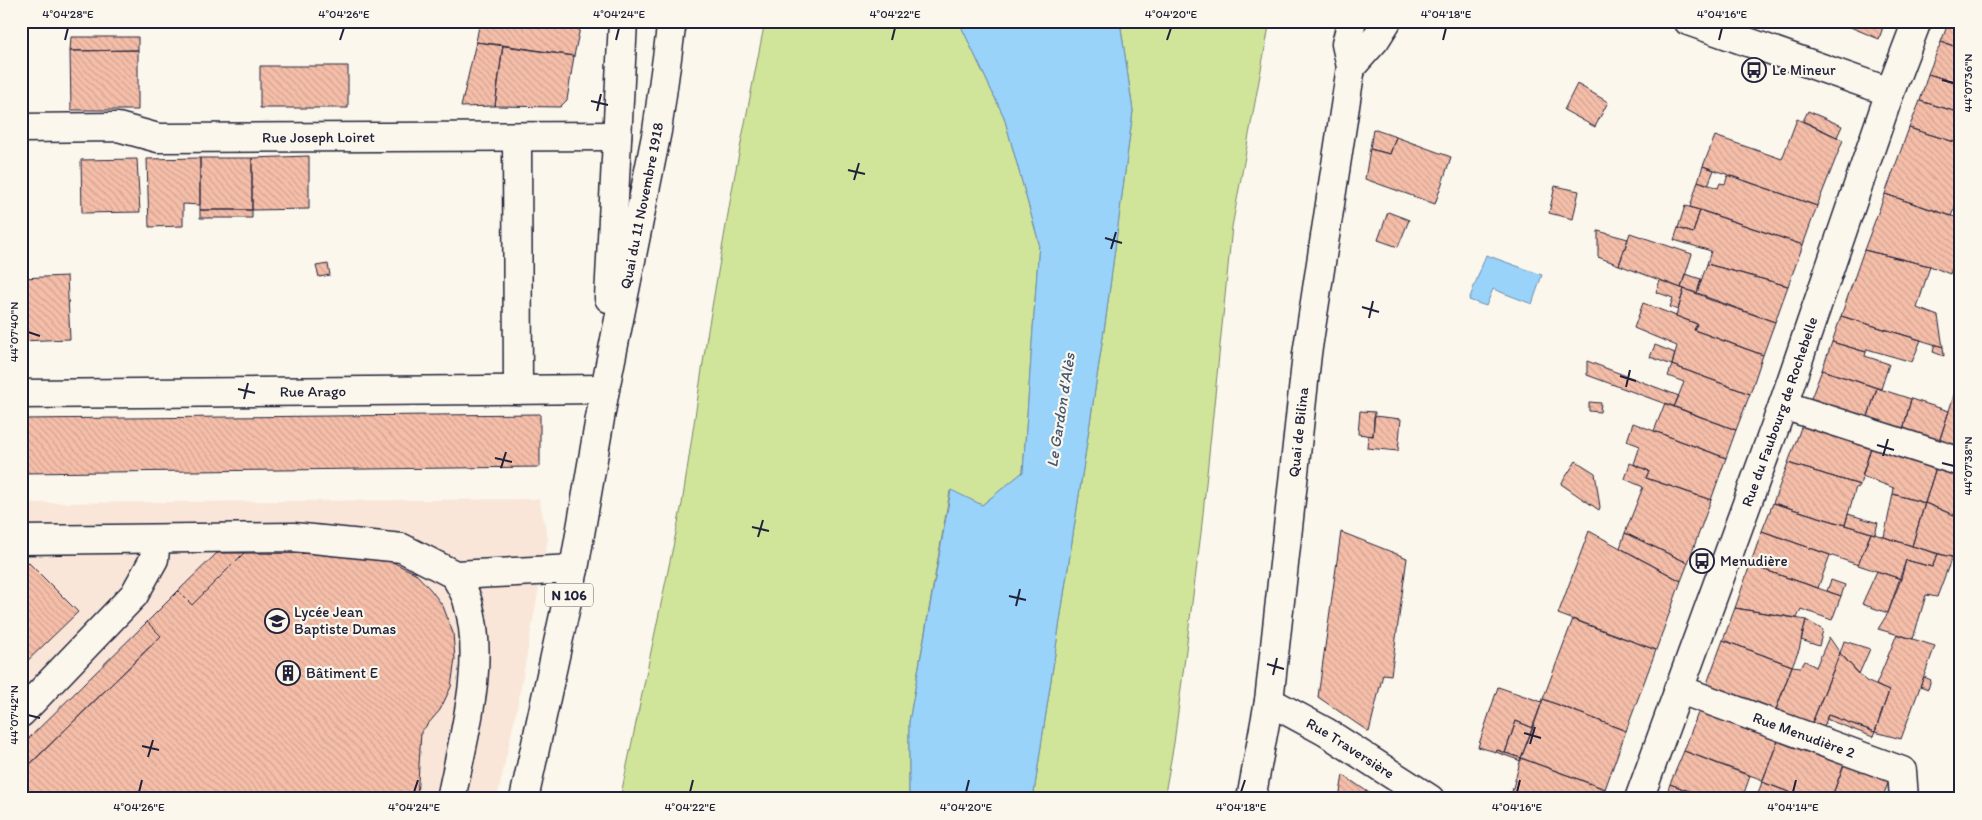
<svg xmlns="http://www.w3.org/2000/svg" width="1982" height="820" viewBox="0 0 1982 820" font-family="Itim,sans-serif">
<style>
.built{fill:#f9e6d8}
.grass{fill:#d0e59a;stroke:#79846a}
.water{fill:#9ad3fa;stroke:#6a8cae}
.building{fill:url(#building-back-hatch);stroke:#22223b}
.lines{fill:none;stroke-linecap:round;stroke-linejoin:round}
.minor-casing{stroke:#22223b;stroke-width:31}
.major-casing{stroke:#22223b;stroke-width:31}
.minor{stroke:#fbf7ec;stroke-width:28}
.major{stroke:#fbf7ec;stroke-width:28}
.ticks{fill:none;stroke:#22223b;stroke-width:2}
.labels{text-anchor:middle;stroke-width:4.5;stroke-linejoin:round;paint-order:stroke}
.shield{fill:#fbf7ec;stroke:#636270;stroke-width:1}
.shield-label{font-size:14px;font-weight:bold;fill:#22223b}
.poi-label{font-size:15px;fill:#22223b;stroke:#fbf7ec;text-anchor:start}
.street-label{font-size:15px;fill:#22223b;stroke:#fbf7ec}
.water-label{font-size:16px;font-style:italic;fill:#465774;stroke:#fbf7ec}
.neatline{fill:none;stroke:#22223b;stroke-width:2}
.ticks-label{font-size:12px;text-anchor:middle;fill:#22223b}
</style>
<defs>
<pattern id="building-back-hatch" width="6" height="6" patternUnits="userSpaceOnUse" patternTransform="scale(1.25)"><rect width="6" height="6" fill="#f5bea9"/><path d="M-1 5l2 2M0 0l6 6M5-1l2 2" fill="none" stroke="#d2a392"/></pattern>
</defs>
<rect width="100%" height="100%" fill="#fbf7ec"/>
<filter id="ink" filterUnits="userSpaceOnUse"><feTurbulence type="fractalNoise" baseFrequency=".02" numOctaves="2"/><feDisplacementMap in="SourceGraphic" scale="10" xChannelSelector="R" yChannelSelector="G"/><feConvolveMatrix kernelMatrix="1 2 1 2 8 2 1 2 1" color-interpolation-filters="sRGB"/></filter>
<g filter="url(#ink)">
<path class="built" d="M539,499L548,538L518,703L497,799H21V503Z"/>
<path class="grass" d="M765,21H962V28L1004,117L1039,243L1023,472L982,505L950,491L909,722V799H620L682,504L707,336L734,179Z
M1120,21H1270L1232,227L1201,533L1174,743L1164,799H1033L1106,317L1133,111Z"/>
<path class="water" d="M962,21H1120L1133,111L1106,317L1033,799H909V722L951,490L982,505L1023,472L1039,243L1004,117L962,28Z
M1486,255L1542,275L1532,304L1493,289L1486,306L1469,300Z"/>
<path class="building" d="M480,21H576L580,28L574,56L476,42Z
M1836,21H1885L1879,39Z
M1949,21H1961V48L1941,42Z
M71,37H138V50L70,51Z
M476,42L503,45L495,106L461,107Z
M1941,42L1961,48V84L1928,74Z
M503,45L574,56L567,100L560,107L495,106Z
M138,50V110H71L70,51Z
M260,66H348V108H260Z
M1928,74L1961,84V113L1920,101Z
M1577,84L1608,102L1595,127L1564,110Z
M1920,101L1961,113V144L1909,128Z
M1808,111L1842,126L1837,137L1803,121Z
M1797,119L1843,140L1817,206L1703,166L1715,136L1782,159Z
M1909,128L1961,144V194L1951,216L1885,194Z
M1373,129L1396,137L1390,154L1370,149Z
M1396,137L1451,157L1435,204L1365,179L1370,149L1390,154Z
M309,156V209L252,210V158Z
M200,158H252V210H200Z
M200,158V205L183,204V226L149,227L147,159Z
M137,159L140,212L82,213L81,160Z
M28,160L29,208H21V161Z
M1703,166L1714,170L1708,185L1698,181Z
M1728,175L1817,206L1803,245L1690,207L1698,181L1718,188L1720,183L1725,184Z
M1555,186L1579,191L1573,219L1549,213Z
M1885,194L1961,219V244L1950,274L1930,266L1864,250Z
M1685,206L1700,210L1693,233L1678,228Z
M200,210H252V218H200Z
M1700,210L1803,245L1788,286L1707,264L1711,251L1674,240L1678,228L1693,233Z
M1388,212L1409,220L1398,247L1378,240Z
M1598,231L1628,239L1619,265L1598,257Z
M1630,233L1692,254L1681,288L1619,265Z
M1864,250L1930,266L1917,308L1938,316L1943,347L1841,316Z
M328,264L330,275L319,277L316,266Z
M1707,264L1788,286L1775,322L1705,298L1706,296L1697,293Z
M1685,274L1701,279L1697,293L1681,288Z
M67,276L70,339L21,341V278Z
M1660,280L1684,289L1678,310L1670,307L1673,298L1656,292Z
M1684,289L1775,322L1763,355L1694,330L1697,324L1676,316Z
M1643,303L1697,324L1694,330L1763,355L1750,394L1672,365L1677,346L1634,328Z
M1841,316L1921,340L1912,362L1867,349L1866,352L1832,342Z
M1832,342L1866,352L1865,356L1889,364L1881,389L1822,370Z
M1935,344L1943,347L1944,356L1933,352Z
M1655,345L1675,353L1672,365L1650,357Z
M1587,361L1679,396L1674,407L1587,375Z
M1672,365L1750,394L1736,430L1674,407L1684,382L1668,376Z
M1822,370L1877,388L1866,423L1808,406Z
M1877,388L1911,399L1902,434L1866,423Z
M1956,389L1961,391V452L1938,445Z
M1911,399L1949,411L1938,445L1902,434Z
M1589,402L1601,403L1600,412L1589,411Z
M1665,403L1736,430L1726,458L1654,431Z
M1360,411L1375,412L1373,436L1358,434Z
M540,414V467L21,473V419Z
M1374,416L1401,419L1398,451L1367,448L1368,435L1373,436Z
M1803,422L1872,444L1860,485L1788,463Z
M1633,423L1726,458L1711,500L1646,478L1649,471L1634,464L1640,446L1627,441Z
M1872,444L1937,464L1925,503L1893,494L1894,488L1862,476Z
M1576,461L1595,473L1600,507L1599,510L1561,484Z
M1630,463L1649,471L1646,478L1711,500L1688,563L1625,533L1643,487L1625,479Z
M1788,463L1860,485L1858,488L1856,487L1845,525L1773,503Z
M1937,464L1961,475V518L1925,503Z
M1893,494L1925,503L1912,546L1884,537Z
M1773,503L1871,533L1858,565L1762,531Z
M1925,503L1961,518V560L1912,546Z
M1848,514L1878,523L1875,534L1845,525Z
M1589,531L1681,581L1656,650L1558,614Z
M1762,531L1830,555L1818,588L1750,565Z
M1341,532L1407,558L1391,675L1383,674L1369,732L1318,697Z
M1625,533L1688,563L1681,581L1620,548Z
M1871,533L1884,537L1938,554L1932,567L1906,560L1901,579L1858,565Z
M217,553H244L192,605L178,591Z
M244,553L357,554L386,559L415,573L430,589L443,606L453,633L455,659L451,687L440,710L421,732L417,799H21V773L161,636L147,622L178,591L192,605Z
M1938,554L1952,557L1937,597L1926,595L1913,639L1878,629L1888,613L1906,560L1932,567Z
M21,559H25L78,612L21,667Z
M1750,565L1841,596L1832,620L1801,609L1797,618L1735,608Z
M1877,571L1901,579L1888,613L1862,604Z
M1831,580L1845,585L1841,596L1827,591Z
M1735,608L1806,620L1799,650L1792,666L1723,640Z
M1573,619L1656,650L1626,731L1543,699Z
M1806,620L1823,630L1819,646L1801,640Z
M147,622L161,636L21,773V746Z
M1897,634L1935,646L1901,739L1875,732L1889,691L1876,685Z
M1829,637L1840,653L1810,728L1774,715L1792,666L1801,667L1805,661L1816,667Z
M1723,640L1792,666L1774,715L1705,689Z
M1844,641L1870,649L1859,674L1840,653Z
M1840,653L1866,681L1889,691L1875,732L1828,715L1822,733L1810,728Z
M1924,677L1931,680L1928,689L1920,686Z
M1498,687L1542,702L1533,728L1516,721L1505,753L1497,750L1496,752L1478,747Z
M1543,699L1626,731L1605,789L1521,758Z
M1699,710L1779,738L1763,780L1684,751Z
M1828,715L1875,732L1873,737L1826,719Z
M1516,721L1533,728L1521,758L1505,753Z
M1779,738L1845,762L1831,799H1808L1762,782Z
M1497,750L1521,758V761L1496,752Z
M1684,751L1750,776L1742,799H1711L1670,784Z
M1521,758L1605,789L1602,799H1510Z
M1845,762L1890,778L1882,799H1831Z
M1343,775L1378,799H1339Z
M1762,782L1808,799H1756Z
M1670,784L1711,799H1665Z"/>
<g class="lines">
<defs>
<g id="minor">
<path d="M1688,21L1890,92"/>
<path id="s1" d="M21,128L118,127L158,138L617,136"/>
<path d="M517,137L518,390"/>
<path id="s2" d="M21,394L605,389"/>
<path d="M1783,405L1961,462"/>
<path d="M21,540L293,537L402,548L455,575"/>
<path id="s3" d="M1678,689L1902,771L1904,799"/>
<path id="s4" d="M1269,701L1326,732L1430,799"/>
<path d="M21,713L134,595L154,559L156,539"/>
<path d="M451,799C463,738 486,664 468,603C466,593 459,584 455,575L574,569"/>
<path id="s5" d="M1639,799L1783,405L1890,92L1917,21"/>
</g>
<g id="major">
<path d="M1351,67L1375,40L1387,21"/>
<path d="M609,298L623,21"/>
<path id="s6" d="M524,799L574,569L605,389L657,131L672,21"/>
<path id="s7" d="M1251,799L1269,701L1307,354L1351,67L1346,44L1352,21"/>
</g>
</defs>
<use href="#minor" class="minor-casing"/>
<use href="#major" class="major-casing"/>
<use href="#minor" class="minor"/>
<use href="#major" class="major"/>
</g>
</g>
<path class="ticks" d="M65,40L68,28M340,40L344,28M616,40L619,28M892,40L895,28M1167,40L1171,28M1443,40L1446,28M1719,40L1722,28M1942,80L1954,83M591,101L608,105M597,111L601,94M848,170L865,174M854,180L859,163M1105,238L1122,243M1111,249L1116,232M1362,307L1379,312M1369,318L1373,301M28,332L40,336M1620,376L1636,381M1626,387L1630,370M238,389L255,393M244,399L248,383M1877,445L1894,450M1883,456L1888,439M495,458L512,462M1942,463L1954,466M501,468L506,452M752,527L769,531M758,537L763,520M1009,596L1026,600M1016,606L1020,589M1267,664L1284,669M1273,675L1277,658M28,715L40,718M1524,733L1541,738M1530,744L1535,727M142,746L159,750M148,757L153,740M139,792L142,780M414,792L418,780M690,792L693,780M966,792L969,780M1241,792L1245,780M1517,792L1520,780M1793,792L1796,780"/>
<defs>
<symbol id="bus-ring" viewBox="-11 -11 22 22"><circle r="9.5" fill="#fbf7ec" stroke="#22223b" stroke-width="1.5"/><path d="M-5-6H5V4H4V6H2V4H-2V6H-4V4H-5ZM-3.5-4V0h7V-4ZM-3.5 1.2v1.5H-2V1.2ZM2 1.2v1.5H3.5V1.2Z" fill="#22223b"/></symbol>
<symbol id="school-ring" viewBox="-11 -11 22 22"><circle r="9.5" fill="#fbf7ec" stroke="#22223b" stroke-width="1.5"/><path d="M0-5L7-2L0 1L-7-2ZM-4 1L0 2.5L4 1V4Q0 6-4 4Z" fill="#22223b"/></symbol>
<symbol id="building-ring" viewBox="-11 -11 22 22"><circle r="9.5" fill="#fbf7ec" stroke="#22223b" stroke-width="1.5"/><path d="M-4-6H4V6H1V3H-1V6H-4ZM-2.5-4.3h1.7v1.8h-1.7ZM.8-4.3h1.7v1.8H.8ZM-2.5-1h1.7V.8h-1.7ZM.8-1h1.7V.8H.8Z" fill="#22223b"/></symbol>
</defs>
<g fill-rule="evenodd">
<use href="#bus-ring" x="1740" y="56" width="28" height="28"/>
<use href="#bus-ring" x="1688" y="547" width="28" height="28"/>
<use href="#school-ring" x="263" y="607" width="28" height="28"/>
<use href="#building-ring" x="274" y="659" width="28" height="28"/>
</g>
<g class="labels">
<rect class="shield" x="545" y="583.5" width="48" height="23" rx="4"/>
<g class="shield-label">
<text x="569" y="600">N 106</text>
</g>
<g class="poi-label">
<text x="1772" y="75">Le Mineur</text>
<text x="1720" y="566">Menudière</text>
<text x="294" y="617">Lycée Jean<tspan x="294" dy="17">Baptiste Dumas</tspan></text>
<text x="306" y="678">Bâtiment E</text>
</g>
<g class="street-label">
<text dy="5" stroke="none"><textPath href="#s1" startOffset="299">Rue Joseph Loiret</textPath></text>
<text dy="5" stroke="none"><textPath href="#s6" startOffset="605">Quai du 11 Novembre 1918</textPath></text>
<text dy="5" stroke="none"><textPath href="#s2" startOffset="292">Rue Arago</textPath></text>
<text dy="5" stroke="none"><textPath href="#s5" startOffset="412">Rue du Faubourg de Rochebelle</textPath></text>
<text dy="5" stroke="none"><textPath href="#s7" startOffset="370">Quai de Bilina</textPath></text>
<text dy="5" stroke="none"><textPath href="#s3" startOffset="134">Rue Menudière 2</textPath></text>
<text dy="5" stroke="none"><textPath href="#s4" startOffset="94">Rue Traversière</textPath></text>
</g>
<g class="water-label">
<text transform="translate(1060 410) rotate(-81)" y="6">Le Gardon d'Alès</text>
</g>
</g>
<rect width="1982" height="820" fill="none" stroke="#fbf7ec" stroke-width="55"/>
<rect x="28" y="28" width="1926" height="764" class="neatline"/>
<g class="ticks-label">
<text x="68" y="18">4°04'28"E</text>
<text x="344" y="18">4°04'26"E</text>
<text x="619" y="18">4°04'24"E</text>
<text x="895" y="18">4°04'22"E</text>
<text x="1171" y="18">4°04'20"E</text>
<text x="1446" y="18">4°04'18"E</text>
<text x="1722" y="18">4°04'16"E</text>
<text transform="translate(1968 83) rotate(-90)" y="4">44°07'36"N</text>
<text transform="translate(14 332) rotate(-90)" y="4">44°07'40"N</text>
<text transform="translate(1968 466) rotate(-90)" y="4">44°07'38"N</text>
<text transform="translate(14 715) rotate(-90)" y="4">44°07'42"N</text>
<text x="139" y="811">4°04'26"E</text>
<text x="414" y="811">4°04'24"E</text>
<text x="690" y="811">4°04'22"E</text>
<text x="966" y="811">4°04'20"E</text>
<text x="1241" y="811">4°04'18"E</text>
<text x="1517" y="811">4°04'16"E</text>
<text x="1793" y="811">4°04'14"E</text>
</g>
</svg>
